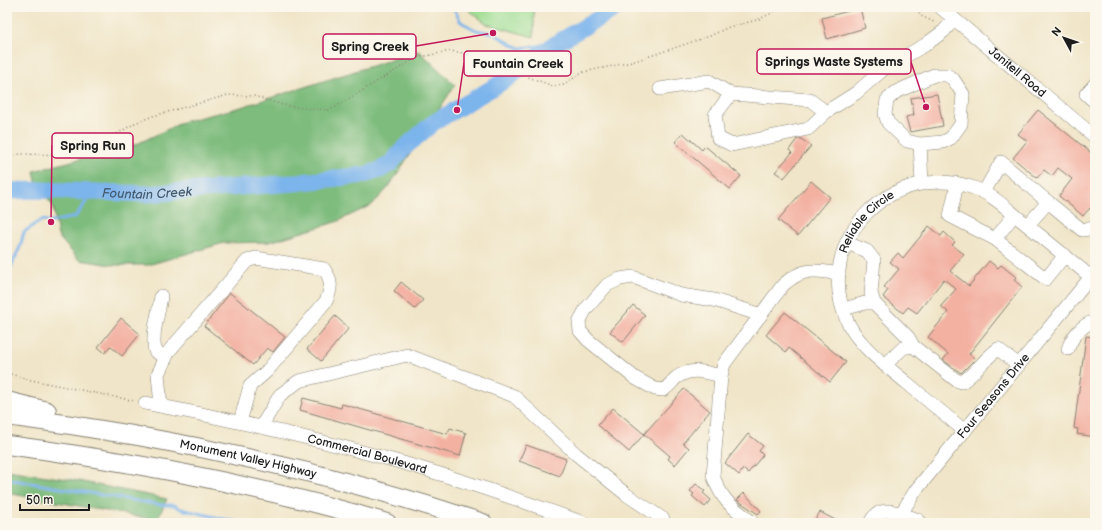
<svg xmlns="http://www.w3.org/2000/svg" width="1102" height="530" viewBox="0 0 1102 530" font-family="'Balsamiq Sans',sans-serif">
<style>
.green{fill:#9edd93;stroke:#5d7c58}
.forest{fill:#7ebc7d;stroke:#4d6c4c}
.lines{fill:none;stroke-linecap:round;stroke-linejoin:round}
.stream{stroke:#7cb4ec;stroke-width:3}
.river{stroke:#7cb4ec;stroke-width:17}
.building{fill:#f3b1a2}
.minor-casing{stroke:#868072;stroke-width:14}
.highway-casing{stroke:#868072;stroke-width:20}
.path{stroke:#868072;stroke-width:1.5;stroke-dasharray:1 3;stroke-linecap:butt}
.minor{stroke:#fff;stroke-width:13}
.highway{stroke:#fff;stroke-width:18}
.labels{text-anchor:middle;stroke-width:3;stroke-linejoin:round;paint-order:stroke}
.street-label{font-size:12px;fill:#1c1c1c;stroke:#fbf7ec}
.water-label{font-size:13px;font-style:italic;fill:#42596f;stroke:#fbf7ec}
.leader{fill:none;stroke:#c2185b;stroke-width:1.5}
.callout-dot{fill:#c2185b;stroke:#fbf7ec;stroke-width:1.5}
.callout{fill:#fbf7ec;stroke:#c2185b;stroke-width:1.5}
.callout-label{font-size:13px;text-anchor:middle;font-weight:bold;fill:#1c1c1c}
</style>
<rect width="100%" height="100%" fill="#fbf7ec"/>
<filter id="ink" filterUnits="userSpaceOnUse"><feTurbulence type="fractalNoise" baseFrequency=".025" numOctaves="2"/><feDisplacementMap in="SourceGraphic" scale="8" xChannelSelector="R" yChannelSelector="G"/><feConvolveMatrix kernelMatrix="1 2 1 2 8 2 1 2 1" color-interpolation-filters="sRGB"/></filter>
<filter id="wash" filterUnits="userSpaceOnUse"><feTurbulence type="fractalNoise" baseFrequency=".012" numOctaves="4" result="noise"/><feDisplacementMap in="SourceGraphic" scale="16" xChannelSelector="R" yChannelSelector="G"/><feGaussianBlur stdDeviation="0.9" result="paint"/><feColorMatrix in="noise" values="0 0 0 0 0 0 0 0 0 0 0 0 0 0 0 0 0 1.4 0 .05"/><feComposite in="paint" operator="in"/></filter>
<g filter="url(#wash)">
<rect width="100%" height="100%" fill="#f0e5c8"/>
<path class="green" d="M465,7H534V37L487,24Z"/>
<path class="forest" d="M419,51L455,85L388,188L372,205L336,222L269,242L224,243L148,265H112L79,260L58,236L53,206L37,185L34,171L137,144L185,121L238,108Z
M7,470L73,480L167,499L157,520L7,493Z"/>
<g class="lines">
<path class="stream" d="M453,7L461,22L476,30L493,33L513,45L520,48L555,44
M7,270L10,269L20,247L24,232L42,220L51,222L75,217L94,191
M7,479L161,505H174L181,509L241,523"/>
<path class="river" id="s1" d="M7,191L41,190L147,194L294,183L364,175L380,170L391,163L404,148L433,123L504,81L555,44L618,7"/>
</g>
<g id="blocks">
<path class="building" d="M860,8L865,28L827,39L822,18Z
M937,94L943,126L910,132L906,117L914,115L911,98Z
M1038,110L1095,156V212L1090,208L1083,216L1059,196L1072,179L1058,168L1052,176L1044,170L1037,178L1013,158L1027,141L1018,134Z
M683,133L702,150L705,146L741,176L730,189L675,142Z
M797,139H801L811,146L784,178L775,172L792,153L789,150Z
M811,181L830,197L798,236L778,220Z
M929,226L941,236L944,232L955,242L952,245L964,254L950,271L969,286L989,261L998,268L1001,265L1016,277L1014,280L1022,287L969,354L975,359L961,373L943,360L948,354L928,337L948,312L941,306L956,289L944,279L917,313L908,307L903,313L883,297L888,290L884,287L899,269L890,262L898,253L903,258Z
M401,282L423,300L415,309L394,291Z
M230,293L285,337L273,352L267,348L253,365L204,326Z
M633,305L645,315L623,342L610,332Z
M785,312L846,362L830,382L789,348L786,352L766,335Z
M335,316L349,328L321,361L307,349Z
M121,318L140,334L122,356L110,346L105,353L98,347Z
M1086,336L1095,337V437L1077,434L1078,429L1074,428Z
M684,389L710,411L683,443L689,448L675,465L668,459L670,456L644,434Z
M303,398L341,408L342,404L447,434L450,428L466,433L460,456L300,410Z
M613,408L644,434L629,452L598,425Z
M748,434L763,446L759,451L763,455L748,473L743,469L739,475L725,463Z
M526,445L566,459L560,476L519,461Z
M696,484L705,491L703,493L711,500L705,507L692,496L694,494L690,491Z
M744,493L761,511L758,514L737,500Z
M820,512L841,523H813Z"/>
</g>
</g>
<g filter="url(#ink)">
<use href="#blocks" fill-opacity="0" stroke="#868072" stroke-width="1"/>
<g class="lines">
<defs>
<g id="minor">
<path id="s2" d="M940,7L1095,137"/>
<path d="M1095,84L1086,94L1095,102"/>
<path d="M660,89L709,81L731,94"/>
<path d="M826,112L810,100L731,94L715,115L718,138L732,145L808,129L826,112L856,93L886,67L925,45L944,31L954,19"/>
<path d="M920,144L907,141L888,123L885,114L887,100L896,92L934,75H947L953,79L963,94L961,124L951,138L943,142L920,144L922,183"/>
<path d="M957,184L950,216L995,239"/>
<path d="M984,192L1001,162L1048,202"/>
<path d="M1014,215L995,239L1046,279L1065,255"/>
<path d="M1028,225L1048,202L1082,230L1095,228"/>
<path d="M847,243L867,251L874,260L871,293L874,303"/>
<path d="M161,296C159,314 151,333 155,351L166,358"/>
<path d="M844,309L865,303H874L908,337L913,346"/>
<path d="M1068,349C1072,336 1082,325 1095,321"/>
<path d="M885,365L903,348L913,346L956,380L962,382C976,373 984,359 998,349L1019,365"/>
<path d="M721,376C705,372 692,367 677,377C672,381 669,387 663,390L655,389L635,378L588,340L580,331L579,322L586,309L607,285L620,279L633,277L681,295L714,300L761,315"/>
<path id="s3" d="M145,403C230,419 313,438 396,461C460,479 522,501 584,523"/>
<path d="M161,406L158,374L169,351L247,261L256,258L324,269C332,280 332,288 326,301L267,371L250,386L240,422"/>
<path d="M261,427L280,395L299,381L407,355L514,396L576,454L627,495L663,519V523"/>
<path id="s4" d="M965,431C945,415 926,399 907,383C885,365 861,348 848,323C810,242 891,159 974,188C992,194 1006,208 1021,220C1044,239 1068,258 1091,277"/>
<path d="M753,523C731,506 723,502 713,476L721,376L724,364L783,285C802,268 815,269 839,274"/>
<path d="M870,523C880,502 901,514 918,520L921,523"/>
<path id="s5" d="M895,523L916,490L1095,272"/>
</g>
<g id="highway">
<path d="M7,401L47,411"/>
<path id="s6" d="M7,416C171,437 327,471 483,523"/>
<path d="M7,445C136,462 263,486 387,523"/>
</g>
</defs>
<use href="#minor" class="minor-casing"/>
<use href="#highway" class="highway-casing"/>
<path class="path" d="M914,7L921,16L936,23
M7,157L20,154L75,155L86,153L135,123L153,116L228,95L254,96L283,105L303,108L330,110L416,58L450,51L463,53L553,86L563,85L583,72L632,62L710,36L729,27L757,20L785,7
M7,373L31,380L135,401"/>
<use href="#minor" class="minor"/>
<use href="#highway" class="highway"/>
</g>
</g>
<g class="labels">
<g class="street-label">
<text dy="4" stroke="none"><textPath href="#s2" startOffset="101">Janitell Road</textPath></text>
<text dy="4" stroke="none"><textPath href="#s4" startOffset="272">Reliable Circle</textPath></text>
<text dy="4" stroke="none"><textPath href="#s5" startOffset="161">Four Seasons Drive</textPath></text>
<text dy="4" stroke="none"><textPath href="#s3" startOffset="228">Commercial Boulevard</textPath></text>
<text dy="4" stroke="none"><textPath href="#s6" startOffset="245">Monument Valley Highway</textPath></text>
</g>
<g class="water-label">
<text dy="5" stroke="none"><textPath href="#s1" startOffset="140">Fountain Creek</textPath></text>
</g>
</g>
<path class="leader" d="M493 33L416 46M926 107L911 62M457 110L464 63M51 222L52 145"/>
<g class="callout-dot">
<circle cx="493" cy="33" r="4"/>
<circle cx="926" cy="107" r="4"/>
<circle cx="457" cy="110" r="4"/>
<circle cx="51" cy="222" r="4"/>
</g>
<g class="callout">
<rect x="323" y="34" width="93" height="25" rx="4"/>
<rect x="757" y="49" width="154" height="25" rx="4"/>
<rect x="464" y="51" width="107" height="25" rx="4"/>
<rect x="52" y="133" width="81" height="25" rx="4"/>
</g>
<g class="callout-label">
<text x="370" y="51">Spring Creek</text>
<text x="834" y="66">Springs Waste Systems</text>
<text x="518" y="68">Fountain Creek</text>
<text x="93" y="150">Spring Run</text>
</g>
<rect width="1102" height="530" fill="none" stroke="#fbf7ec" stroke-width="24"/>
<g transform="translate(1064 38) rotate(310)" stroke="#fbf7ec" stroke-width="3" paint-order="stroke">
<path d="M0-3L7 15L0 10L-7 15Z" fill="#1c1c1c"/>
<text y="-6" font-size="11" font-weight="bold" text-anchor="middle" fill="#1c1c1c">N</text>
</g>
<path d="M20 504v6h69v-6" fill="none" stroke="#1c1c1c" stroke-width="2"/>
<text x="26" y="504" font-size="12" fill="#1c1c1c" stroke="#fbf7ec" stroke-width="3" paint-order="stroke">50 m</text>
</svg>
